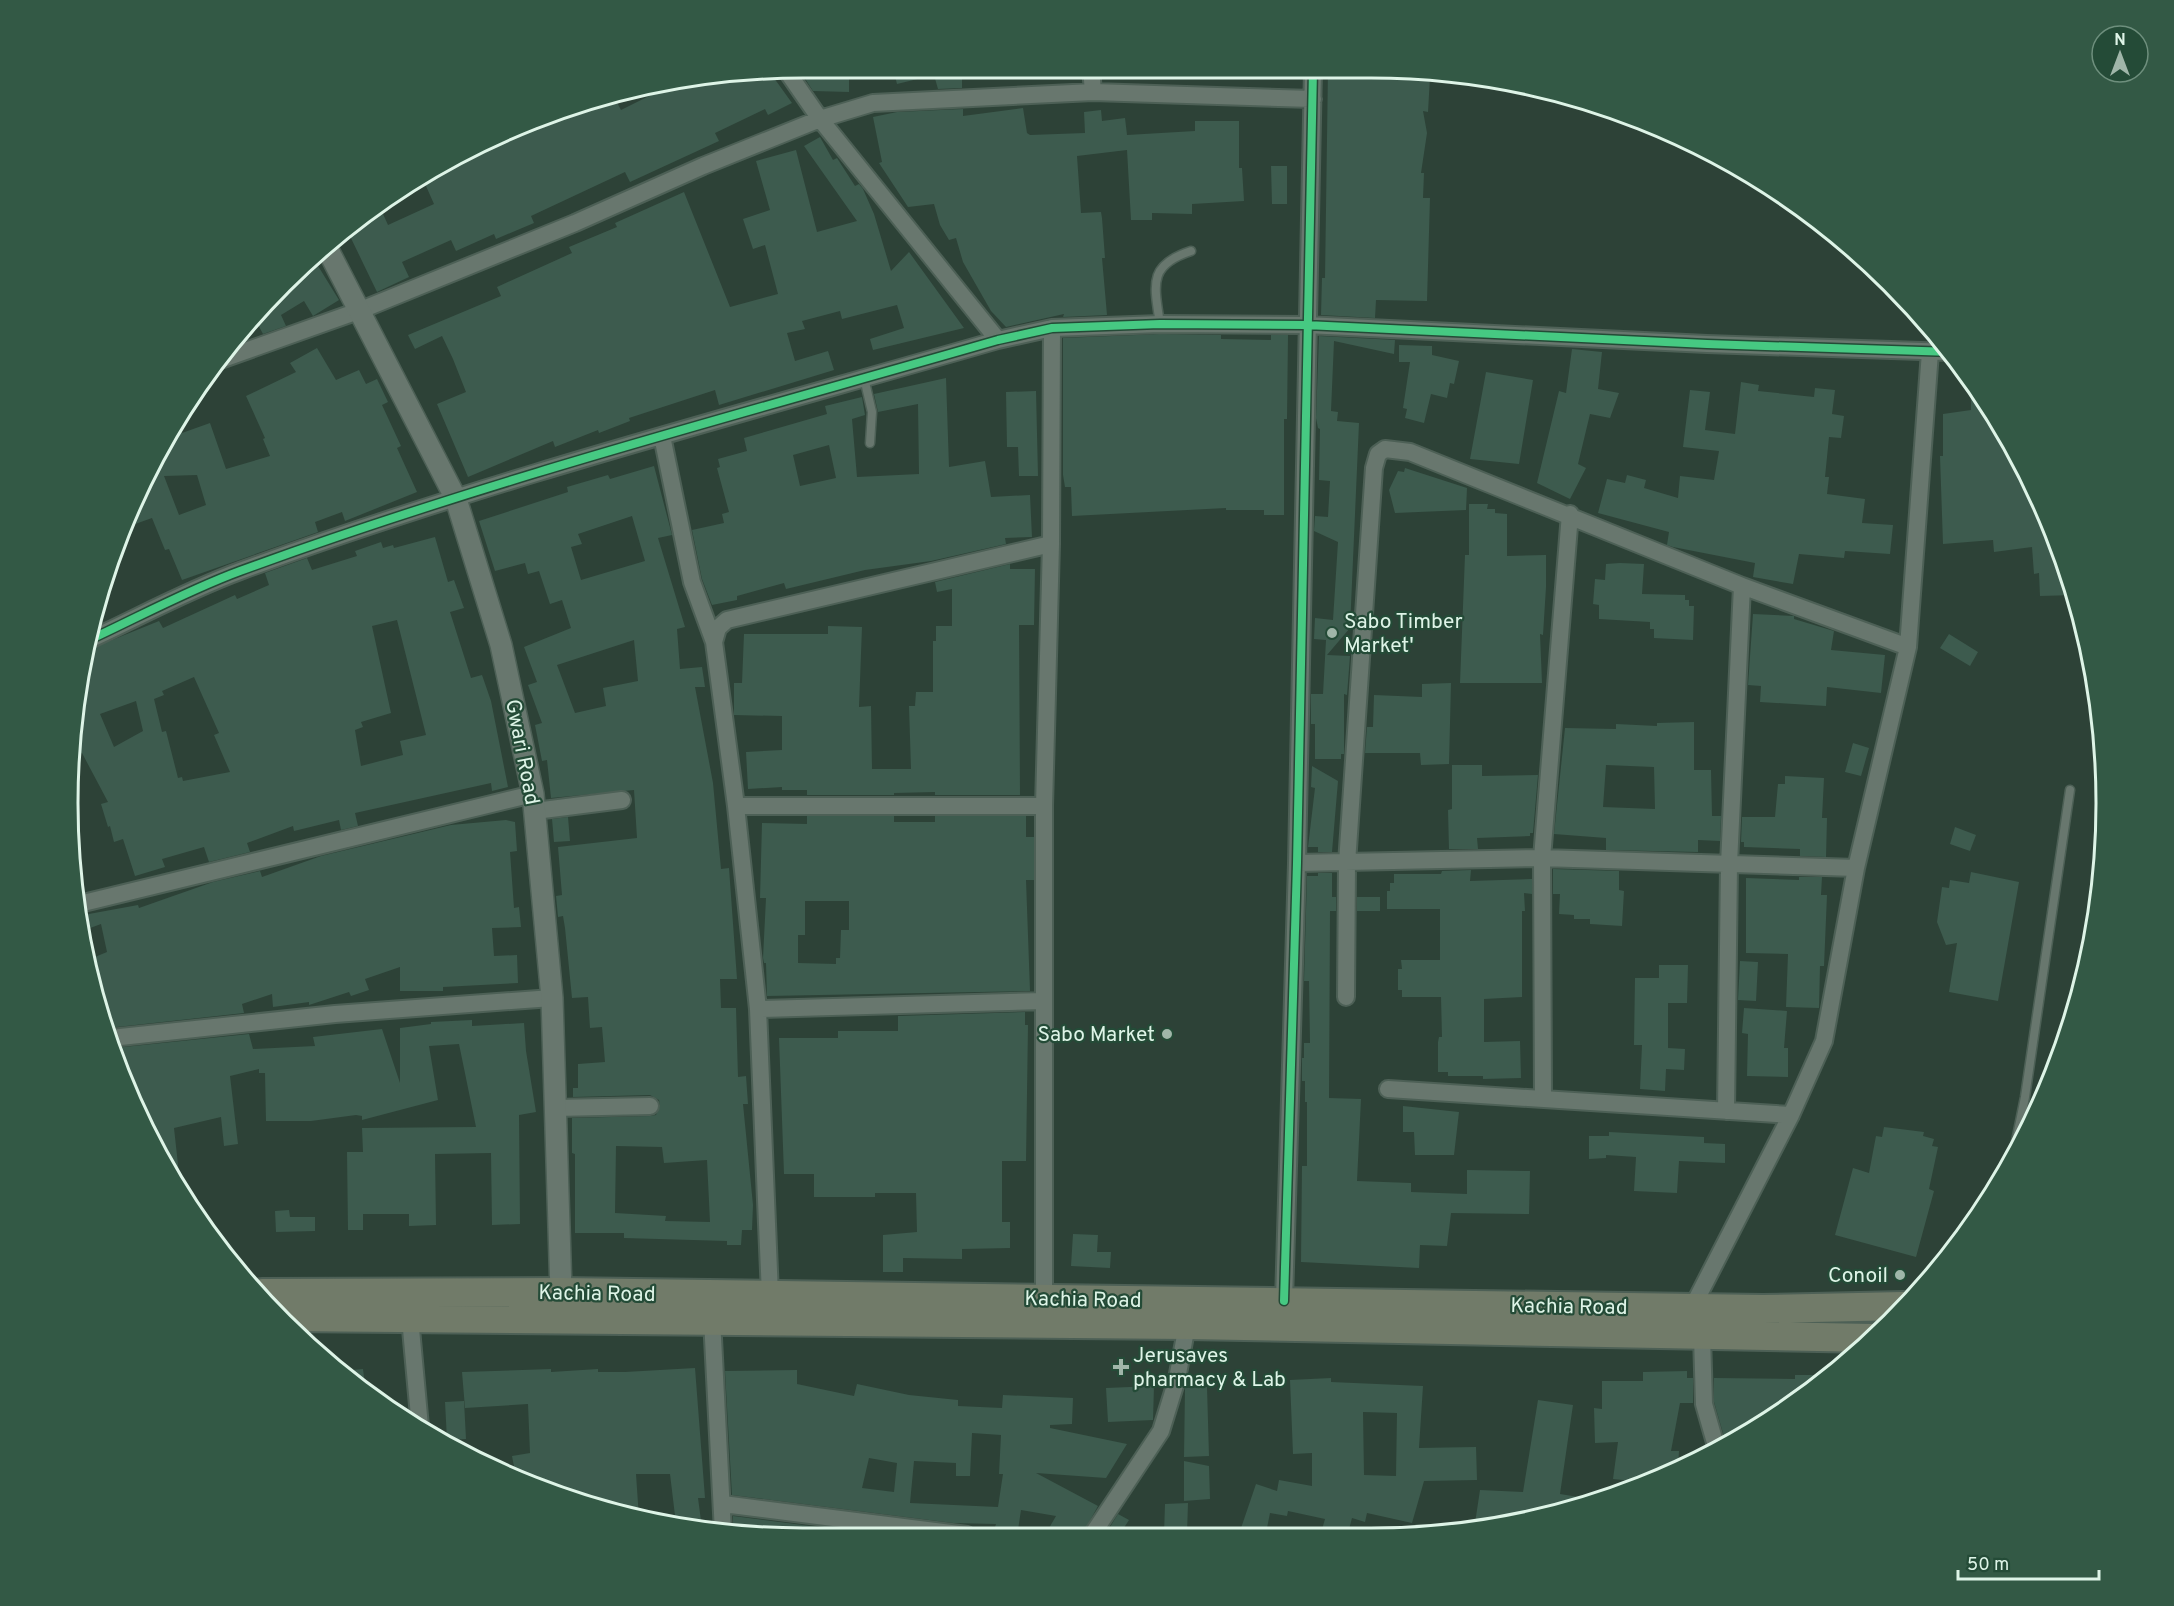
<svg xmlns="http://www.w3.org/2000/svg" width="2174" height="1606" viewBox="0 0 2174 1606" font-family="Overpass,sans-serif">
<style>
.building{fill:#3d5b4e;fill-rule:evenodd}
.lines{fill:none;stroke-linecap:round;stroke-linejoin:round}
.service-casing{stroke:#4d6056;stroke-width:11}
.minor-casing{stroke:#4d6056;stroke-width:20}
.tertiary-casing{stroke:#4d6056;stroke-width:24}
.trunk-casing{stroke:#4d6056;stroke-width:32}
.service{stroke:#68776e;stroke-width:8}
.minor{stroke:#68776e;stroke-width:16}
.tertiary{stroke:#68776e;stroke-width:21}
.trunk{stroke:#717b69;stroke-width:28}
.cycleway-casing{stroke:#244b37;stroke-width:11}
.cycleway{stroke:#46c982;stroke-width:8}
.poi-dot{fill:#a0b6a9;stroke:#244b37;stroke-width:2}
.labels{text-anchor:middle;stroke-width:4.5;stroke-linejoin:round;paint-order:stroke}
.poi-label{font-size:21px;fill:#def4e7;stroke:#244b37;text-anchor:start}
.street-label{font-size:21px;fill:#def4e7;stroke:#244b37}
.rim{fill:none;stroke:#def4e7;stroke-width:3}
</style>
<rect width="100%" height="100%" fill="#2d4237"/>
<path class="building" d="M893,68H962V88L938,89L934,75L897,84Z
M1328,69H1382V75L1430,77L1428,112L1423,111L1427,133L1421,173H1424L1423,198H1430L1427,301L1376,300L1375,318L1321,315L1322,278H1325Z
M804,77H849V92L813,91Z
M774,78L792,103L768,115L765,109L715,133L719,141L630,182L625,172L531,216L534,223L496,239L494,234L456,251L451,240L402,262L409,277L377,292L348,232L379,205L388,225L434,204L422,177L521,124L612,93L621,110L651,95L648,88L715,79Z
M1023,108L1027,133L1030,135L1085,133L1084,112L1101,110L1102,121L1125,118L1127,135L1195,131V121H1239V168H1242L1244,201L1192,204V214L1152,213V220H1131L1127,150L1077,156L1081,213L1101,212L1102,218L1105,258H1102L1107,315L1063,317L1064,314L1006,327L991,311L963,262L956,238L949,240L940,225L934,204L908,207L879,163L882,162L873,117L897,112L963,109V116Z
M820,137L833,160L837,158L855,186L859,184L863,189L874,214L891,271L909,252L964,328L873,350L870,339L904,328L897,305L842,319L840,311L802,321L805,329L787,333L795,361L828,351L834,370L719,405L715,390L629,418L630,421L599,433L598,430L555,447L553,441L468,477L437,404L466,392L453,359L442,336L415,349L408,335L501,296L497,287L572,253L569,247L617,227L615,223L684,192L730,307L778,294L765,245L753,249L743,219L770,210L756,161L796,150L817,232L857,221L804,146Z
M1271,166H1287V204H1272Z
M315,261L339,300L313,316L304,301L281,315L286,326L263,334L253,315Z
M1160,334L1221,335V339L1271,340V335H1288L1287,419H1284V515H1264V510H1226V508L1072,516L1071,487H1065L1063,475V338Z
M1319,336L1395,340L1394,354L1334,341L1331,411L1338,412L1337,421L1359,423L1350,628L1327,655L1350,656L1347,695L1344,694V754H1341V759H1315V724H1311V694H1323L1326,640L1314,639L1315,618L1333,620L1338,542L1314,531L1315,516L1328,517L1330,481L1319,480L1320,429L1318,428L1316,418Z
M1399,345L1432,346V355L1459,361L1454,384L1450,383L1447,398L1431,394L1424,423L1405,418L1407,409L1403,408L1410,362H1399Z
M317,348L336,380L359,370L366,384L377,379L388,402L382,405L401,446L397,448L417,492L345,521L342,512L315,522L318,532L182,580L169,549L165,550L152,518L124,528L136,497L149,492L147,476H144L182,420V433L210,423L226,469L270,456L263,439L265,438L246,396L296,372L290,363ZM197,475L206,505L179,515L164,476Z
M1572,349L1602,352L1598,389L1619,393L1610,418L1590,414L1578,464L1586,468L1570,499L1537,483L1559,391L1566,393Z
M1486,372L1533,380L1519,464L1470,459Z
M946,378L949,467L985,461L991,497L1030,495L1032,537L1005,538L1006,544L931,561L865,570L786,589L784,583L737,596V600L712,605L702,579L692,530L724,523L722,514L729,512L717,468L720,467L718,459L747,451L744,438L827,414L825,406L862,397L865,415L852,419L857,477L919,474L918,404L878,412L874,394ZM829,445L836,478L800,486L793,455Z
M1741,382L1759,385L1758,391L1814,397L1815,388L1835,390L1832,414L1844,416L1841,438L1829,437L1825,477H1829L1827,494L1865,499L1862,523L1893,525L1890,554L1845,551L1844,558L1799,554L1793,584L1753,577L1755,563L1673,547L1667,545L1669,532L1598,513L1607,479L1625,483L1627,475L1646,480L1644,488L1678,498L1680,476L1714,480L1719,451L1683,447L1690,390L1710,392L1705,430L1735,434Z
M1971,382L2030,477L2075,595L2040,596L2039,573L2034,574L2032,547L1994,552L1993,540L1943,544L1940,456H1943V414L1971,410Z
M1036,391L1038,476H1019L1018,447H1007L1006,392Z
M654,466L672,535L658,538L685,627L677,629L680,669L702,667L705,687H695L713,783L721,869L729,868L737,979H720L721,1008H736L738,1077L746,1076L748,1104H743L753,1205L752,1230H742L741,1245H727V1241L624,1238V1233H575V1154L572,1153V1118L650,1116L656,1115L660,1106L659,1100L650,1095L573,1097V1088H578V1064L605,1062L602,1027L590,1028L588,997L572,998L565,928L563,916L558,917L556,896L562,895L558,847L637,838L634,790L551,798L547,760L542,761L535,725L542,723L528,685L537,682L524,647L571,628L562,600L550,604L539,571L528,574L525,563L495,571L479,521L568,492L567,487L608,475L610,479ZM632,516L645,561L581,580L571,547L582,544L578,534ZM634,640L638,681L603,688L606,706L575,713L557,665ZM616,1146L662,1147L664,1163L707,1160L710,1222L665,1221L666,1216L615,1213Z
M1405,468L1467,488L1466,510L1395,513L1389,490L1398,471L1404,472Z
M1469,504H1488L1487,509H1495V513L1507,514V556L1546,555V587L1543,635L1540,634L1542,683H1460L1465,555H1469Z
M435,537L448,582L454,580L464,608L450,612L471,678L482,675L491,701L508,787L492,791L491,783L355,813L358,826L341,830L339,820L294,831L293,826L247,843L250,852L209,862L204,847L162,859L165,867L135,876L123,839L114,842L110,826L108,827L101,804L108,802L82,753L74,757V707L85,651L159,621L163,628L235,595L237,599L269,585L265,573L307,558L312,570L357,556L355,551L381,542L383,548L393,545L394,548ZM397,620L426,735L400,741L403,755L361,766L355,730L363,727L361,722L391,713L372,626ZM194,677L219,733L214,735L230,772L183,781L182,777L178,778L166,731L162,732L154,699L164,695L162,691ZM136,701L143,731L114,747L100,714Z
M1620,563L1644,564L1642,594L1685,595V600H1689V606H1694L1693,640L1654,638V629H1650V622L1599,619V605L1593,604L1595,579L1605,580L1606,564Z
M1010,564V569H1035L1034,625H1019L1020,795H935V792L894,793V795H807V790H782V787L748,789L746,752L782,750V716L734,715V683H742L744,634H828V626L862,627L859,707L871,706L872,769H911L909,706H915L916,692H933V641H936V626H952V589L937,592L935,582Z
M1753,614L1794,616V619L1834,631L1831,650L1885,655L1881,693L1827,687L1826,706L1760,702L1761,686L1748,685Z
M1949,634L1978,652L1970,666L1940,648Z
M1451,683L1449,764L1421,765L1420,753H1365L1367,727H1373L1374,695L1422,697V684Z
M1694,722V770H1711L1712,816H1721L1720,841L1698,840V852L1606,850V838L1554,834L1565,728L1616,729V724L1657,726V723ZM1606,765L1654,767L1655,809L1603,807Z
M1853,743L1869,748L1861,776L1845,772Z
M1452,765H1482V776L1538,775L1533,833H1530V836L1477,838L1478,849H1449L1448,810L1452,809Z
M1312,766L1338,781L1332,852H1318V847H1308L1315,788L1311,787Z
M1785,776L1824,778L1822,818H1827L1826,857L1800,856V849L1744,847V842H1741L1742,817H1775L1778,784H1785Z
M807,816H894V822H935V816H1026V837H1034V880H1026L1030,991L767,996L766,963H764L763,958L766,898H760L762,823L807,824ZM805,901H849V930H841L840,958H836V964L798,963V935H805Z
M568,817L570,841L554,842L552,819Z
M506,820L515,822L517,851L510,852L514,908L519,907L521,927L492,928L494,956L517,955L518,983L443,987V991H400V967L365,979L369,990L351,996L349,992L309,1005V1002L273,1007L272,994L242,1004L244,1013L108,1028L90,959L107,952L101,924L82,931L78,916L138,905L139,908L213,882L260,871L262,877L321,856L451,825Z
M1955,827L1976,835L1970,851L1950,844Z
M1553,869L1619,871V890L1624,891L1622,926L1590,924V919H1574V915L1559,914L1560,894H1553Z
M1471,870L1470,881L1532,879V894L1524,893L1525,911H1522V997L1484,999V1042L1520,1041L1521,1078L1483,1079V1076H1448V1072H1438V1042L1439,1037H1442L1441,997H1402V990H1398V969H1402L1401,960H1440V909H1387V891H1390V883H1394V874H1441L1442,871Z
M1971,872L2019,882L1998,1001L1949,992L1957,943L1946,945L1937,922L1942,887L1949,888L1950,880L1969,883Z
M1318,873H1332V897H1336V911H1330L1329,1098L1361,1099L1357,1181L1411,1183V1192L1467,1194V1170L1530,1171L1529,1214L1451,1213L1447,1246L1420,1245L1419,1268L1301,1262L1302,1166H1307V1102H1305V1081H1302V1058H1304V1043H1310L1309,981H1304L1307,876H1318Z
M1799,877H1822L1821,895H1827L1824,966H1820L1819,1008L1786,1007L1788,954L1746,953V878L1799,880Z
M1357,897H1380V911H1357Z
M1740,961L1758,962L1756,1001L1738,1000Z
M1659,965H1688L1687,1003H1668V1048L1685,1049L1684,1070L1666,1069L1665,1091L1640,1089L1642,1045H1634L1635,978H1659Z
M1744,1008L1787,1011L1784,1048H1788V1077L1747,1076L1748,1034L1742,1033Z
M1025,1012V1025H1028L1026,1161H1002V1222H1010V1248L962,1249V1259L903,1258V1272H883V1235L917,1232L916,1193H875V1197H814V1174H784L779,1038H838V1031H898V1016Z
M472,1020V1026L524,1023L526,1051L536,1112L519,1115L520,1224L492,1225L491,1153L435,1154L436,1225L409,1226V1214H363V1230H348L347,1152H363L362,1128L476,1127L459,1044L429,1046L438,1100L362,1120V1116L356,1115L311,1121H266L265,1073H259V1069L230,1076L238,1144L224,1146L221,1117L174,1128L180,1183L123,1084L114,1048L249,1034L253,1049L315,1046L313,1037L382,1029L400,1083V1028L431,1024V1022Z
M1403,1106L1459,1112L1454,1155H1415L1414,1132H1403Z
M1884,1127L1924,1132L1923,1136L1934,1139L1932,1146L1938,1147L1929,1189L1934,1191L1916,1257L1835,1235L1853,1168L1869,1173L1876,1136L1882,1137Z
M1609,1132L1704,1137V1143L1725,1144V1163L1679,1161L1677,1193L1634,1191L1636,1157L1606,1155V1158L1589,1159V1136H1609Z
M289,1210L290,1217H315V1231L276,1232L275,1211Z
M1073,1234L1098,1235L1097,1252H1111L1110,1268L1071,1266Z
M695,1368L705,1498H698L702,1528L676,1524L670,1474H636L639,1518L612,1513L567,1496V1491L556,1492L516,1477L512,1456L530,1453L528,1404L465,1408L462,1372L551,1369V1372L598,1369V1372H625Z
M363,1369L366,1393L340,1371Z
M797,1370V1384L854,1396L857,1384L909,1395L958,1400V1406L1002,1408L1003,1395L1073,1398L1072,1424L1050,1425V1428L1127,1444L1106,1478L1036,1473L1098,1506L1082,1535H1045L1056,1516L1021,1510L1018,1530L995,1527L996,1524L953,1523L732,1495L725,1371ZM972,1433L1001,1435L999,1474H1003L998,1507L910,1503L914,1461L956,1463V1476H970ZM869,1458L897,1463L894,1492L862,1488Z
M1687,1371V1378H1693V1403H1680L1671,1451H1679L1678,1468L1653,1482L1632,1488L1633,1481L1613,1479L1618,1442L1595,1443L1594,1408L1602,1409V1381H1643V1372Z
M1795,1375H1831L1819,1386L1725,1440L1714,1402V1378L1795,1379Z
M1331,1378V1382L1423,1386L1419,1448L1476,1447L1477,1480L1424,1481L1412,1523L1367,1513L1365,1522L1352,1518L1348,1533H1321L1325,1519L1288,1511L1287,1516L1270,1513L1266,1533L1239,1534L1256,1484L1277,1491L1279,1480L1312,1486V1453L1293,1454L1290,1380ZM1363,1412L1397,1413L1396,1476L1364,1475Z
M1154,1386L1153,1420L1108,1422L1106,1388Z
M1207,1387L1209,1456L1184,1457L1185,1388Z
M1538,1400L1573,1405L1560,1494L1591,1499L1474,1530L1480,1490L1523,1492Z
M464,1401L466,1439L447,1440L445,1402Z
M1184,1461L1209,1466L1210,1499L1184,1501Z
M1188,1503L1187,1534H1164L1165,1504Z
M1118,1514L1129,1520L1120,1534L1105,1535Z
M733,1516L826,1528L824,1536L755,1537L733,1533Z
M860,1532L891,1536H859Z"/>
<g class="lines">
<defs>
<path id="service" d="M1160,324C1154,284 1148,265 1191,251
M864,378L872,412L870,443
M2012,1161L2025,1097L2070,790"/>
<path id="minor" d="M1091,68L1093,92
M786,70L820,119L998,340
M223,359L361,310L575,223L703,166L820,119L873,103L1093,92L1313,99
M662,436L692,582L714,642
M87,641C137,618 188,590 240,571C488,480 745,413 998,340L1052,328L1160,324L1306,325L1707,344L1952,352
M736,806H1044
M535,811L622,800
M1297,863L1542,858L1856,868
M75,905L533,794
M1346,997L1347,863L1374,468L1378,454L1385,449L1410,452L1742,586L1908,647
M758,1009L1044,1001
M111,1038L335,1014L552,998
M1388,1089L1791,1115
M1543,1099L1542,858L1570,514
M555,1108L650,1106
M1726,1111L1729,864L1742,586
M770,1295L758,1009L736,806L714,642L718,628L727,620L1051,544
M1044,1298V806L1051,544L1052,328
M1284,1301L1297,863L1313,69
M1692,1308L1791,1115L1824,1041L1856,868L1908,647L1930,352
M410,1318L420,1427
M712,1319L723,1532
M1702,1336L1704,1404L1716,1446
M723,1504L967,1535
M1092,1535L1161,1431L1177,1379L1187,1325"/>
<path id="tertiary" d="M328,250L456,499L501,645L533,794L552,998L561,1292"/>
<path id="trunk" d="M262,1293L561,1292L1763,1309L1904,1306
M285,1317L1187,1325L1871,1338"/>
</defs>
<use href="#service" class="service-casing"/>
<use href="#minor" class="minor-casing"/>
<use href="#tertiary" class="tertiary-casing"/>
<use href="#trunk" class="trunk-casing"/>
<use href="#service" class="service"/>
<use href="#minor" class="minor"/>
<use href="#tertiary" class="tertiary"/>
<use href="#trunk" class="trunk"/>
<defs>
<path id="cycleway" d="M87,641C137,618 188,590 240,571C488,480 745,413 998,340L1052,328L1160,324L1306,325L1707,344L1952,352
M1284,1301L1297,863L1313,69"/>
</defs>
<use href="#cycleway" class="cycleway-casing"/>
<use href="#cycleway" class="cycleway"/>
</g>
<g class="poi-dot">
<circle cx="1332" cy="633" r="6"/>
<circle cx="1167" cy="1034" r="6"/>
<circle cx="1900" cy="1275" r="6"/>
<path d="M1118 1358h6v6h6v6h-6v6h-6v-6h-6v-6h6z"/>
</g>
<g class="labels">
<g class="poi-label">
<text x="1344" y="628">Sabo Timber<tspan x="1344" dy="24">Market'</tspan></text>
<text x="1155" y="1041" text-anchor="end">Sabo Market</text>
<text x="1888" y="1282" text-anchor="end">Conoil</text>
<text x="1133" y="1362">Jerusaves<tspan x="1133" dy="24">pharmacy &amp; Lab</tspan></text>
</g>
<g class="street-label">
<text transform="translate(523 752) rotate(79)" y="7">Gwari Road</text>
<text transform="translate(597 1293) rotate(1)" y="7">Kachia Road</text>
<text transform="translate(1083 1299) rotate(1)" y="7">Kachia Road</text>
<text transform="translate(1569 1306) rotate(1)" y="7">Kachia Road</text>
</g>
</g>
<path d="M0 0H2174V1606H0ZM803 78H1371A725 725 0 0 1 2096 803V803A725 725 0 0 1 1371 1528H803A725 725 0 0 1 78 803V803A725 725 0 0 1 803 78Z" fill="#335945" fill-rule="evenodd"/>
<path class="rim" d="M803 78H1371A725 725 0 0 1 2096 803V803A725 725 0 0 1 1371 1528H803A725 725 0 0 1 78 803V803A725 725 0 0 1 803 78Z"/>
<g transform="translate(2120 54)"><circle r="28" fill="#244b37" stroke="#6e8f7d" stroke-width="1.5"/>
<path d="M0-4.5L10 22L0 15L-10 22Z" fill="#a0b6a9"/>
<text y="-9" font-size="16" font-weight="bold" text-anchor="middle" fill="#def4e7">N</text>
</g>
<path d="M1958 1570v9h141v-9" fill="none" stroke="#def4e7" stroke-width="3"/>
<text x="1967" y="1570" font-size="18" fill="#def4e7" stroke="#244b37" stroke-width="4.5" paint-order="stroke">50 m</text>
</svg>
